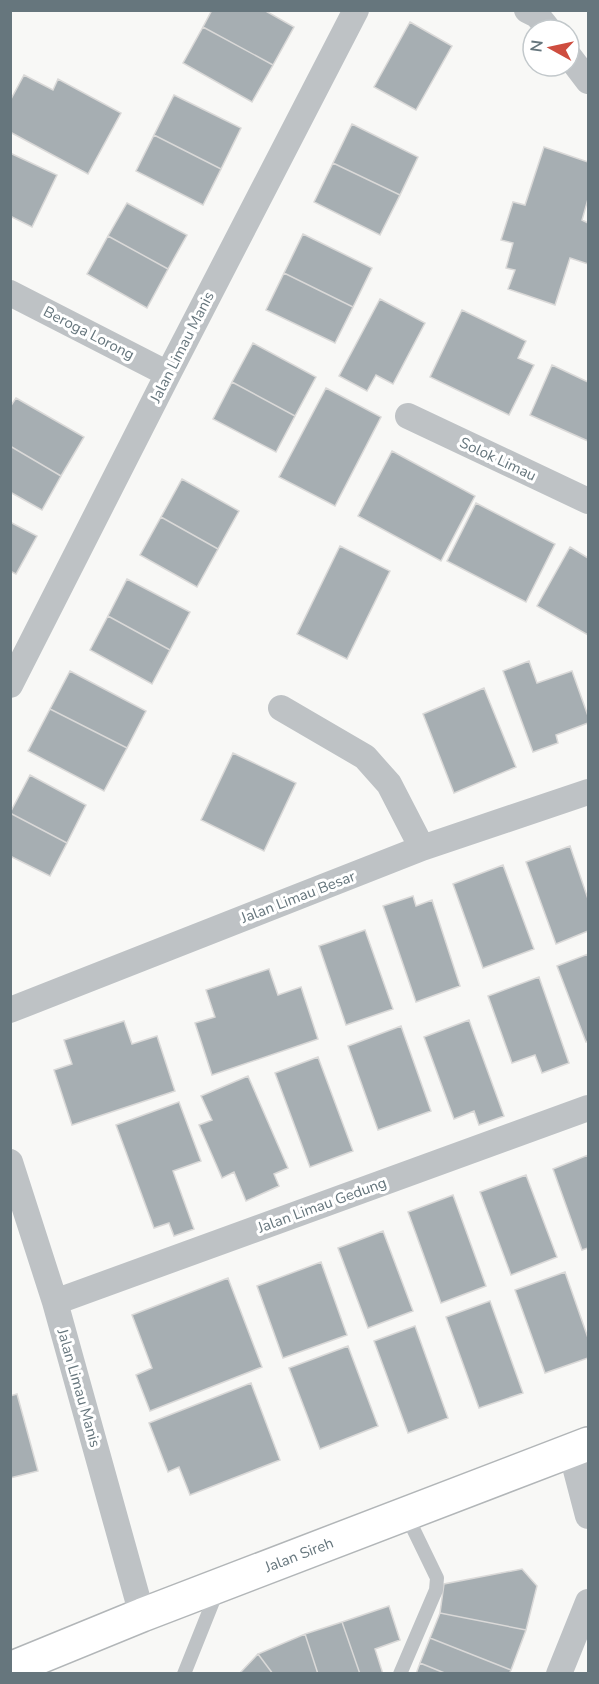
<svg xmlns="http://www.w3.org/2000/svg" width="599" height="1684" viewBox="0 0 599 1684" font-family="'Nunito Sans',sans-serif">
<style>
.building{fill:#a6aeb2;stroke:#dad9d8;stroke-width:1.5}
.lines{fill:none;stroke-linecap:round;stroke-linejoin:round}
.trunk-casing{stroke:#b2b6b8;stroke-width:36}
.service{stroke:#bec2c5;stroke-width:14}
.minor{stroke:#bec2c5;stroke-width:26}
.trunk{stroke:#fff;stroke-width:33}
.labels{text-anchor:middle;stroke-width:6;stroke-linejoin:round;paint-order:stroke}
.street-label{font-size:15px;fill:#66767d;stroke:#fff}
</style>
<rect width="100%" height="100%" fill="#f8f8f6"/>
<path class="building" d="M212,10H264L294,27L273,65L203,27Z
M410,22L452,46L416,110L374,87Z
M203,27L273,65L252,102L183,63Z
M24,75L53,90L58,79L121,113L88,174L10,132V101Z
M174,95L241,128L221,169L154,135Z
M352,124L418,157L400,195L333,163Z
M154,135L221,169L203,205L136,171Z
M544,147L588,162V199L582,220L588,223V264L570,258L555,305L508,289L515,270L506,268L513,243L501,240L513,202L525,205Z
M10,153L57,175L32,227L10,216Z
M333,163L400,195L380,235L314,202Z
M127,203L187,235L168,269L108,236Z
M303,234L372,268L353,307L284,273Z
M108,236L168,269L147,308L87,274Z
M284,273L353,307L335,343L266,310Z
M380,299L425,323L393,384L376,375L367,391L339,376Z
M462,310L526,341L518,358L534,365L509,415L430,377Z
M253,343L316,377L295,416L232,382Z
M552,365L588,382V441L530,415Z
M232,382L295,416L276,452L213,419Z
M326,388L381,417L335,506L279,477Z
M16,398L84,437L61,476L10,446V407Z
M10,446L61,476L42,510L10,492Z
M392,451L475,496L441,561L358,516Z
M182,479L239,511L218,549L161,517Z
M476,503L555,544L526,602L447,561Z
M161,517L218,549L197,587L140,555Z
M10,522L37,536L16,574L10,571Z
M340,546L390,571L347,659L297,634Z
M570,547L588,558V635L537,606Z
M127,579L190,612L170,650L108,616Z
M108,616L170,650L152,684L90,650Z
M529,661L537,683L572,671L588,716V723L556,735L558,743L533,752L503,671Z
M70,671L146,711L127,748L50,709Z
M484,688L516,767L454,793L423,714Z
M50,709L127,748L104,791L28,751Z
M233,753L296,783L264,851L201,820Z
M30,775L86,805L67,843L10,813Z
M10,813L67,843L50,876L10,856Z
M570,846L588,899V931L556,944L526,862Z
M503,865L534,949L483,968L453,884Z
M413,896L416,906L432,900L460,986L416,1002L383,906Z
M365,930L393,1009L346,1025L319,946Z
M588,954V1041L586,1042L557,966Z
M269,969L278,995L301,987L318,1039L212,1075L195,1023L215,1017L206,990Z
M539,977L569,1063L542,1073L535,1055L512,1063L488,996Z
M469,1020L504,1116L479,1125L474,1111L454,1119L424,1037Z
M124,1021L132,1044L157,1036L175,1091L72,1125L54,1070L72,1064L64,1040Z
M401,1026L431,1111L378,1130L348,1046Z
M318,1057L353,1151L310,1167L275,1073Z
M248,1076L288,1168L274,1174L279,1186L246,1201L234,1172L222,1178L199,1125L212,1120L201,1096Z
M179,1102L201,1161L173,1171L194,1229L174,1236L169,1223L154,1228L116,1125Z
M588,1155V1248L582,1250L553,1169Z
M526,1175L557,1257L511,1275L480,1192Z
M453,1195L486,1286L441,1303L408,1212Z
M383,1231L413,1311L368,1328L338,1248Z
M321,1262L347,1335L283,1358L257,1286Z
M565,1272L588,1338V1358L545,1373L515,1290Z
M228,1278L262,1367L150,1411L136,1375L152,1368L132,1315Z
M490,1301L523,1393L479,1408L446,1317Z
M415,1326L448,1418L408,1433L374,1341Z
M348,1346L378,1426L320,1449L289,1368Z
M251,1383L280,1460L190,1495L179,1467L168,1472L149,1423Z
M17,1394L38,1471L10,1478V1396Z
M522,1569L537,1586L526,1630L440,1613L444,1584Z
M389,1606L400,1640L375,1649L383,1674H360L342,1622Z
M440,1613L526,1630L511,1670L430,1638Z
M342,1622L360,1674H318L305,1634Z
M305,1634L318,1674H273L258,1654Z
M430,1638L511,1670L509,1674H447L420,1663Z
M258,1654L273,1674H239Z
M420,1663L447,1674H416Z"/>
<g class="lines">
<defs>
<path id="trunk" d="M10,1669L142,1615L588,1444"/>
</defs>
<use href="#trunk" class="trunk-casing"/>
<path class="service" d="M184,1674L218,1589
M400,1674L436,1590L437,1578L406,1514"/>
<path class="minor" d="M527,10L537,15L549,30
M569,56L588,81
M10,293L168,374
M408,416L588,501
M10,685L168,374L356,10
M281,708L365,757L389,784L422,848
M10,1010L422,848L588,792
M10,1162L55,1302L142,1615
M55,1302L588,1108
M571,1451L588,1516
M559,1674L588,1602"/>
<use href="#trunk" class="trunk"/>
</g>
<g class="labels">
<g class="street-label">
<text transform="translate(89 333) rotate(27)" y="5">Beroga Lorong</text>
<text transform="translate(182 347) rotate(-63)" y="5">Jalan Limau Manis</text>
<text transform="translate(498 459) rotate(25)" y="5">Solok Limau</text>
<text transform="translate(298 897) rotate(-21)" y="5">Jalan Limau Besar</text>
<text transform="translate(322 1205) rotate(-20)" y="5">Jalan Limau Gedung</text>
<text transform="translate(79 1388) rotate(74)" y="5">Jalan Limau Manis</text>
<text transform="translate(299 1555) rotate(-21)" y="5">Jalan Sireh</text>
</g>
</g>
<rect width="599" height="1684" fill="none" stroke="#66767d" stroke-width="24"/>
<g transform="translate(551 48) rotate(278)"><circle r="28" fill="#ffffff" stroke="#c2c8cb" stroke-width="1.5"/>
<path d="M0-4.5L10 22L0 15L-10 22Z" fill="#ce4d3f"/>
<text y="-9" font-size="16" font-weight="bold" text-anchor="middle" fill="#66767d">N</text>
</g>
</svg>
